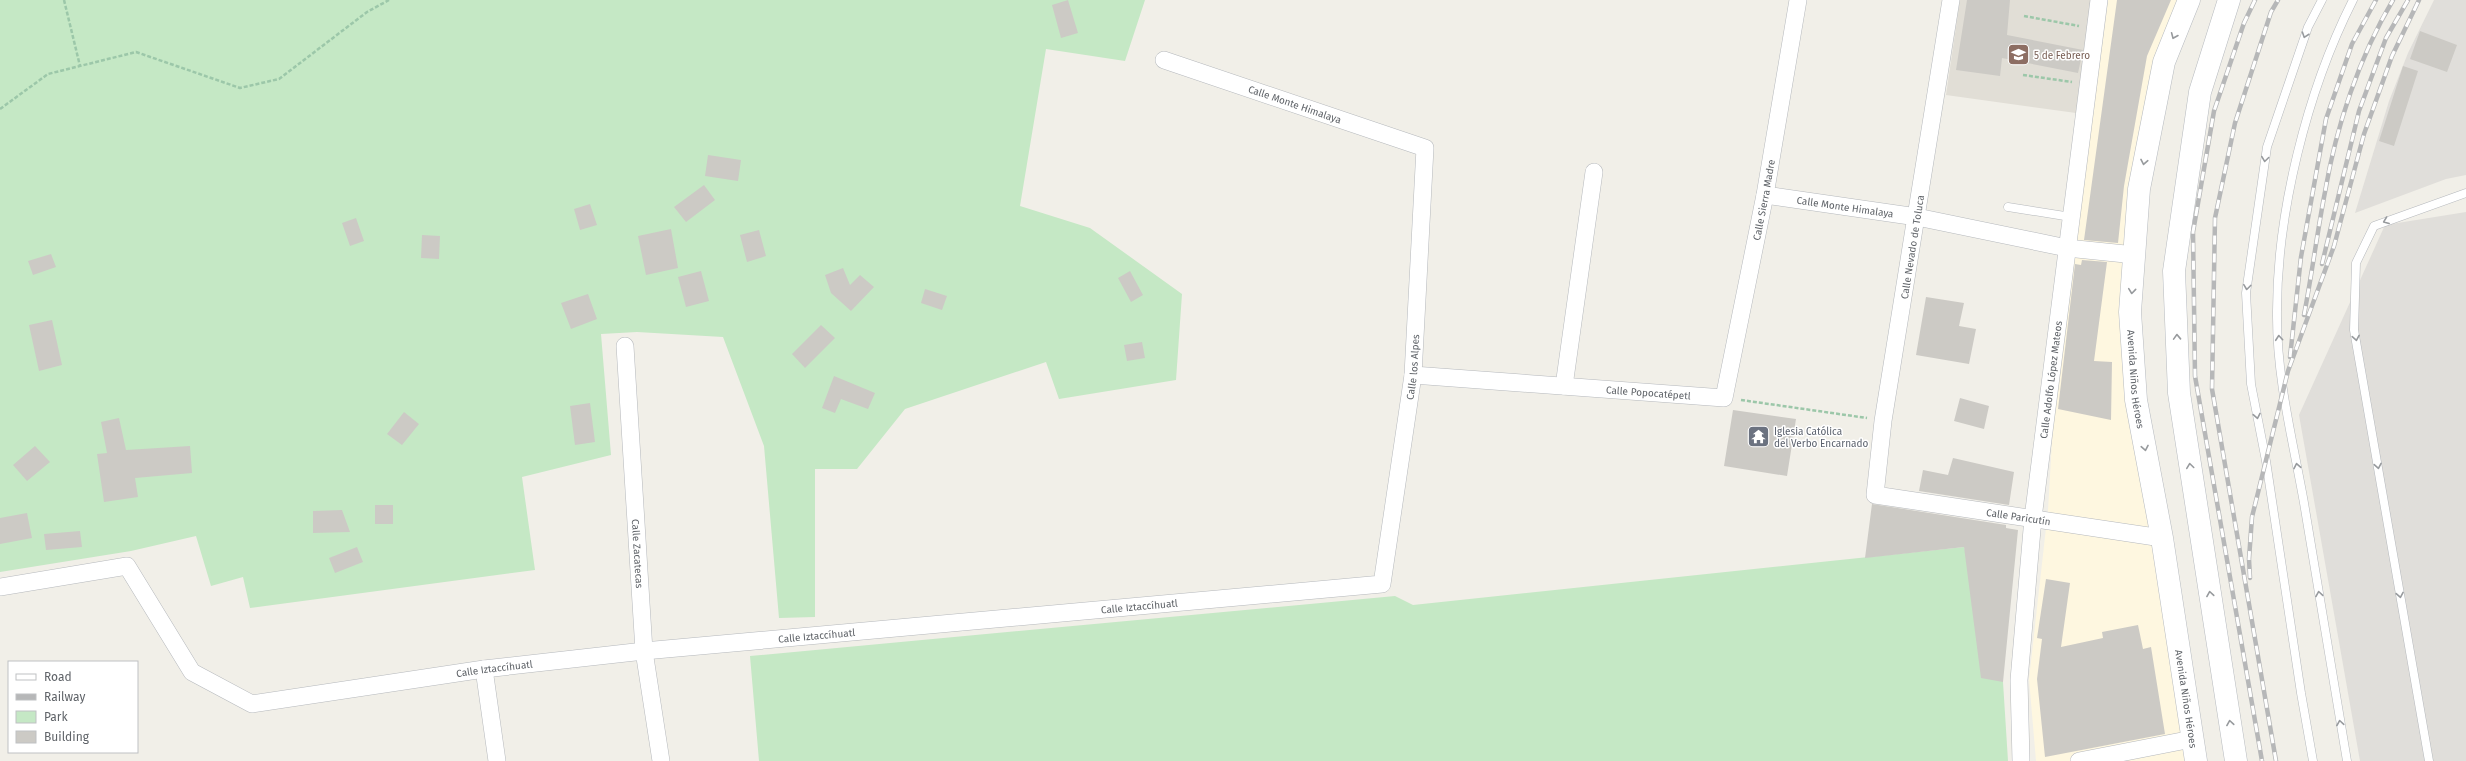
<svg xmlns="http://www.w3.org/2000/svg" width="2466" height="761" viewBox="0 0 2466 761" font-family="'Fira Sans',sans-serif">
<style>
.commercial{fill:#fef7e0}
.industrial{fill:#e0deda}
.education{fill:#e1ded6}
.green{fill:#c5e8c5}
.building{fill:#cccac5}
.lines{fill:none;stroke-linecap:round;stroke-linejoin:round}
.service-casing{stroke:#b5b8bc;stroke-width:9}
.minor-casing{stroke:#b5b8bc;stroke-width:18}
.secondary-casing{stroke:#b6babf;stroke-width:23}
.path{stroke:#9cc7a9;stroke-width:2.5;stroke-dasharray:4 2;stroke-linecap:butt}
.service{stroke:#fff;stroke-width:8}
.minor{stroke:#fff;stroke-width:17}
.secondary{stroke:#fff;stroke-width:22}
.rail-casing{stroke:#b6b7b8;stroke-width:4.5}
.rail{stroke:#fff;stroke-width:3;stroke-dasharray:9;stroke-linecap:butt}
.oneway{stroke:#979a9d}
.labels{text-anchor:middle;stroke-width:3;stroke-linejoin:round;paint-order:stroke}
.education-label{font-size:10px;fill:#785e54;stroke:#fff;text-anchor:start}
.street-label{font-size:10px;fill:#5f6368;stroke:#fff}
.worship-label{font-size:10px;fill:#5b616d;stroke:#fff;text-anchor:start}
</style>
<rect width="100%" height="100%" fill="#f1efe8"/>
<path class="commercial" d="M2108,0H2181L2133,188L2153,546L2188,761H2036L2029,679L2048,510L2054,407Z"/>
<path class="industrial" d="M2434,0H2466V175L2446,179L2355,213L2389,101L2408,53Z
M2466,212V761H2360L2299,415L2385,225Z"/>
<path class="education" d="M1960,0H2092L2076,113L1946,95Z"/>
<path class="green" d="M0,0H1145L1125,61L1046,49L1020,206L1090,228L1182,294L1176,380L1059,399L1046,362L905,409L857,469H815V617L779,618L764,446L723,337L637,332L601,334L611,455L522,477L535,570L250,608L243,577L211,586L196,536L131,551L0,572Z
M1964,547L2003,682L2008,761H759L750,656L1395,596L1413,605Z"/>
<path class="building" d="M1068,0L1078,33L1061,38L1052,5Z
M1967,0H2010L2007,35L2083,50L2078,73L2002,58L2000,76L1956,70Z
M2117,0H2171L2147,56L2124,186L2118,243L2084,240Z
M2420,31L2457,45L2447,72L2410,59Z
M2403,66L2418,71L2394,146L2379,141Z
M708,155L741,160L738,181L705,176Z
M704,185L715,200L686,222L674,207Z
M590,204L597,225L580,230L574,209Z
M356,218L364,241L350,246L342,223Z
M671,229L678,268L646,275L638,236Z
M759,230L766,256L747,262L740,235Z
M422,235L440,236L439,259L421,258Z
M51,254L56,267L33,275L28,261Z
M2082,260L2107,262L2094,361L2112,362L2111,420L2058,409L2075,264L2081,265Z
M843,268L850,285L860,275L874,287L851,311L831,293L825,275Z
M701,271L709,301L686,307L678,277Z
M1130,271L1143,295L1131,302L1118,278Z
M925,289L947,296L942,310L921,303Z
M588,294L597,319L571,329L561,303Z
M1926,297L1964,303L1959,326L1976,329L1969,364L1916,355Z
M52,320L62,365L39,371L29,325Z
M821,325L835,338L805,368L792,354Z
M1142,342L1145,358L1127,361L1124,345Z
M834,376L875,393L868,409L841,399L835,413L822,408Z
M1960,398L1989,406L1984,429L1954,421Z
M590,403L595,442L575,445L570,406Z
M1733,410L1796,419L1787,476L1724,466Z
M404,412L419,424L402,445L387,434Z
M119,418L126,450L190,446L192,473L135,478L138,497L104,502L97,454L107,453L101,422Z
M35,446L50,462L27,481L13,465Z
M1953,458L2014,472L2009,505L1919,491L1923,470L1948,475Z
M1872,504L2006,525V528L2018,530L2003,682L1981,678L1964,547L1865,558Z
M375,505H393V524H375Z
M342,510L350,532L313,533V511Z
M27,513L32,538L0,544V518Z
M80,531L82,547L46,550L44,534Z
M357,547L363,562L335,573L329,558Z
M2046,579L2070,583L2061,647L2103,638L2102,632L2138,625L2143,649L2151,647L2165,734L2045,757L2037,679L2042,639L2037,638Z"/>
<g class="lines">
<defs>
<path id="service" d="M2008,207L2071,217
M2313,761L2301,693L2266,461L2251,384L2246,293L2267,147L2308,27L2322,0
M2347,761C2332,675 2319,589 2304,503C2293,441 2277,380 2277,317C2276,214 2307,91 2353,0
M2429,761L2354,330L2356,263L2374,226L2466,193"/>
<g id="minor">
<path id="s1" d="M1951,0L1883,421L1875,495L2162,538"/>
<path id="s2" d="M1765,195L1917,217L2067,248L2135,255"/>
<path id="s3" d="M625,346L644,651L661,761"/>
<path id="s4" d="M1413,375L1724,398L1765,195L1798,0"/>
<path d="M1564,386L1594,172"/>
<path id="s5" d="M0,587L127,566L192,672L252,704L484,669L644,651L1382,584L1413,375L1425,148L1164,60"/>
<path d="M484,669L497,761"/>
<path id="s6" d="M2021,761L2019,680L2033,518L2099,0"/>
<path d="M2079,761L2192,739"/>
</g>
<g id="secondary">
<path id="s7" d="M2189,0L2164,62L2139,189L2130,312L2136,400L2162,538L2196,761"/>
<path d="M2229,0L2200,92L2174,271L2179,393L2236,761"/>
</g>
</defs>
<use href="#service" class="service-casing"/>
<use href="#minor" class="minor-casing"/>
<use href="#secondary" class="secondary-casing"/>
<path class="path" d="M64,0L80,66
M2024,16L2079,26
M2023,75L2072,82
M0,109L48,74L136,52L240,88L279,79L367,12L389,0
M1741,400L1867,418"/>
<use href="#service" class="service"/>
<use href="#minor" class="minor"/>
<use href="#secondary" class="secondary"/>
<defs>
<path id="rail" d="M2255,0L2244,23L2214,111L2193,232L2195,376L2262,761
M2322,264L2359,111L2386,38L2408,0
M2304,315C2312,274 2317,233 2325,192C2336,127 2359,57 2393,0
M2290,357L2301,257L2326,119L2352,44L2376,0
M2250,578L2249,559L2252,517L2288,371L2334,246L2364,134L2392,56L2419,0
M2276,761L2212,389L2215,218L2235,123L2271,12L2278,0"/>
</defs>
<use href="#rail" class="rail-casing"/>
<use href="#rail" class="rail"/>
</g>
<defs><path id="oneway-chevron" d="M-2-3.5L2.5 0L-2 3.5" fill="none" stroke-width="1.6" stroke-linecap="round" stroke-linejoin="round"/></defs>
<g class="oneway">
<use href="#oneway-chevron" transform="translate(2305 35) rotate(109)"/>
<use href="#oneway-chevron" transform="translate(2174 36) rotate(113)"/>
<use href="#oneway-chevron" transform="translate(2265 159) rotate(98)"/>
<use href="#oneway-chevron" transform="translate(2144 162) rotate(101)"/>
<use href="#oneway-chevron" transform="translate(2386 221) rotate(159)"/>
<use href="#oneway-chevron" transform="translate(2247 287) rotate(97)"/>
<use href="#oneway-chevron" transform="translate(2132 291) rotate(96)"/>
<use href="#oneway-chevron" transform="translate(2177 337) rotate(-92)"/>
<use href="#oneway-chevron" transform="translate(2279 338) rotate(-95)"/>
<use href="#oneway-chevron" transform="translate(2356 338) rotate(80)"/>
<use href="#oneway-chevron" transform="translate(2257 416) rotate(79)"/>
<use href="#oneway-chevron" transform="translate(2145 448) rotate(79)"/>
<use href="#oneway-chevron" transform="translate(2190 466) rotate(-98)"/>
<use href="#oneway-chevron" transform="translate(2297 466) rotate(-101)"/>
<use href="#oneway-chevron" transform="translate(2378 466) rotate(80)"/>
<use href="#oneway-chevron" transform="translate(2210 594) rotate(-99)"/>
<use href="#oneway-chevron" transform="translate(2319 594) rotate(-99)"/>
<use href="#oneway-chevron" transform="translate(2400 595) rotate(80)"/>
<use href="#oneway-chevron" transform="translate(2230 723) rotate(-99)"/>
<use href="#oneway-chevron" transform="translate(2340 723) rotate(-99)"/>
</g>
<defs>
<symbol id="school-square" viewBox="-11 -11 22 22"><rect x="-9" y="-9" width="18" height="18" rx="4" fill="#8d6e63" stroke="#fff"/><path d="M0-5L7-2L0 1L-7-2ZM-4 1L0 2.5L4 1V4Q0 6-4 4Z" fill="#fff"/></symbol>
<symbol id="temple-square" viewBox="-11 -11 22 22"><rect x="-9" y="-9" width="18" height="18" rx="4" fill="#6b7280" stroke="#fff"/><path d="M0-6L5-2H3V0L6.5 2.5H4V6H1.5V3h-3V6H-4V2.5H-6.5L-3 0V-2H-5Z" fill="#fff"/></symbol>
</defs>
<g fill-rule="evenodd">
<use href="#school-square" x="2006" y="42" width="25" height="25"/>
<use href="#temple-square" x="1746" y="424" width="25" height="25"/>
</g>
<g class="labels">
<g class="education-label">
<text x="2034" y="59">5 de Febrero</text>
</g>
<g class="street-label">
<text transform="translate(1295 104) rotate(19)" y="4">Calle Monte Himalaya</text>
<text dy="4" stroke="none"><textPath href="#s4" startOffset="514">Calle Sierra Madre</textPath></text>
<text dy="4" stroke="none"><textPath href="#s2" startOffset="81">Calle Monte Himalaya</textPath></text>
<text transform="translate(1912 247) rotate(-81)" y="4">Calle Nevado de Toluca</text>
<text dy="4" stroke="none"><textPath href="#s5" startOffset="1677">Calle los Alpes</textPath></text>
<text dy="4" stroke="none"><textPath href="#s7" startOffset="387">Avenida Niños Héroes</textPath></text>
<text dy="4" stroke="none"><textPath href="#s6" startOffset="383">Calle Adolfo López Mateos</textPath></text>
<text dy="4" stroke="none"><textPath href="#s4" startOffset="236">Calle Popocatépetl</textPath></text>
<text dy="4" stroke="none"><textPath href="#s1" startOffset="646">Calle Paricutín</textPath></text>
<text dy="4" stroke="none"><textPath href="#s3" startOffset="208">Calle Zacatecas</textPath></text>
<text dy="4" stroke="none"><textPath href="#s5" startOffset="1214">Calle Iztaccíhuatl</textPath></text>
<text dy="4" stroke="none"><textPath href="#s5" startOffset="890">Calle Iztaccíhuatl</textPath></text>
<text dy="4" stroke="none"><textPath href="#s5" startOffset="566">Calle Iztaccíhuatl</textPath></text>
<text dy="4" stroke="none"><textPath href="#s7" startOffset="711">Avenida Niños Héroes</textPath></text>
</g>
<g class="worship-label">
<text x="1774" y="435">Iglesia Católica<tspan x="1774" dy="12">del Verbo Encarnado</tspan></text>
</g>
</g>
<rect x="8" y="661" width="130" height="92" fill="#ffffff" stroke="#bfc1c3"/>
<rect x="16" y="674" width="20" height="6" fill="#ffffff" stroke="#bfc1c3"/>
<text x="44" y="681" font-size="12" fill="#5f6368">Road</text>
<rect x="16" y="694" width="20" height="6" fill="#b6b7b8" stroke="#bfc1c3"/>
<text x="44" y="701" font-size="12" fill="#5f6368">Railway</text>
<rect x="16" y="711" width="20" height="12" fill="#c5e8c5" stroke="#bfc1c3"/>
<text x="44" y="721" font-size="12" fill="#5f6368">Park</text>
<rect x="16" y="731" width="20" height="12" fill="#cccac5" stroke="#bfc1c3"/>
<text x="44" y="741" font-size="12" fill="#5f6368">Building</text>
</svg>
